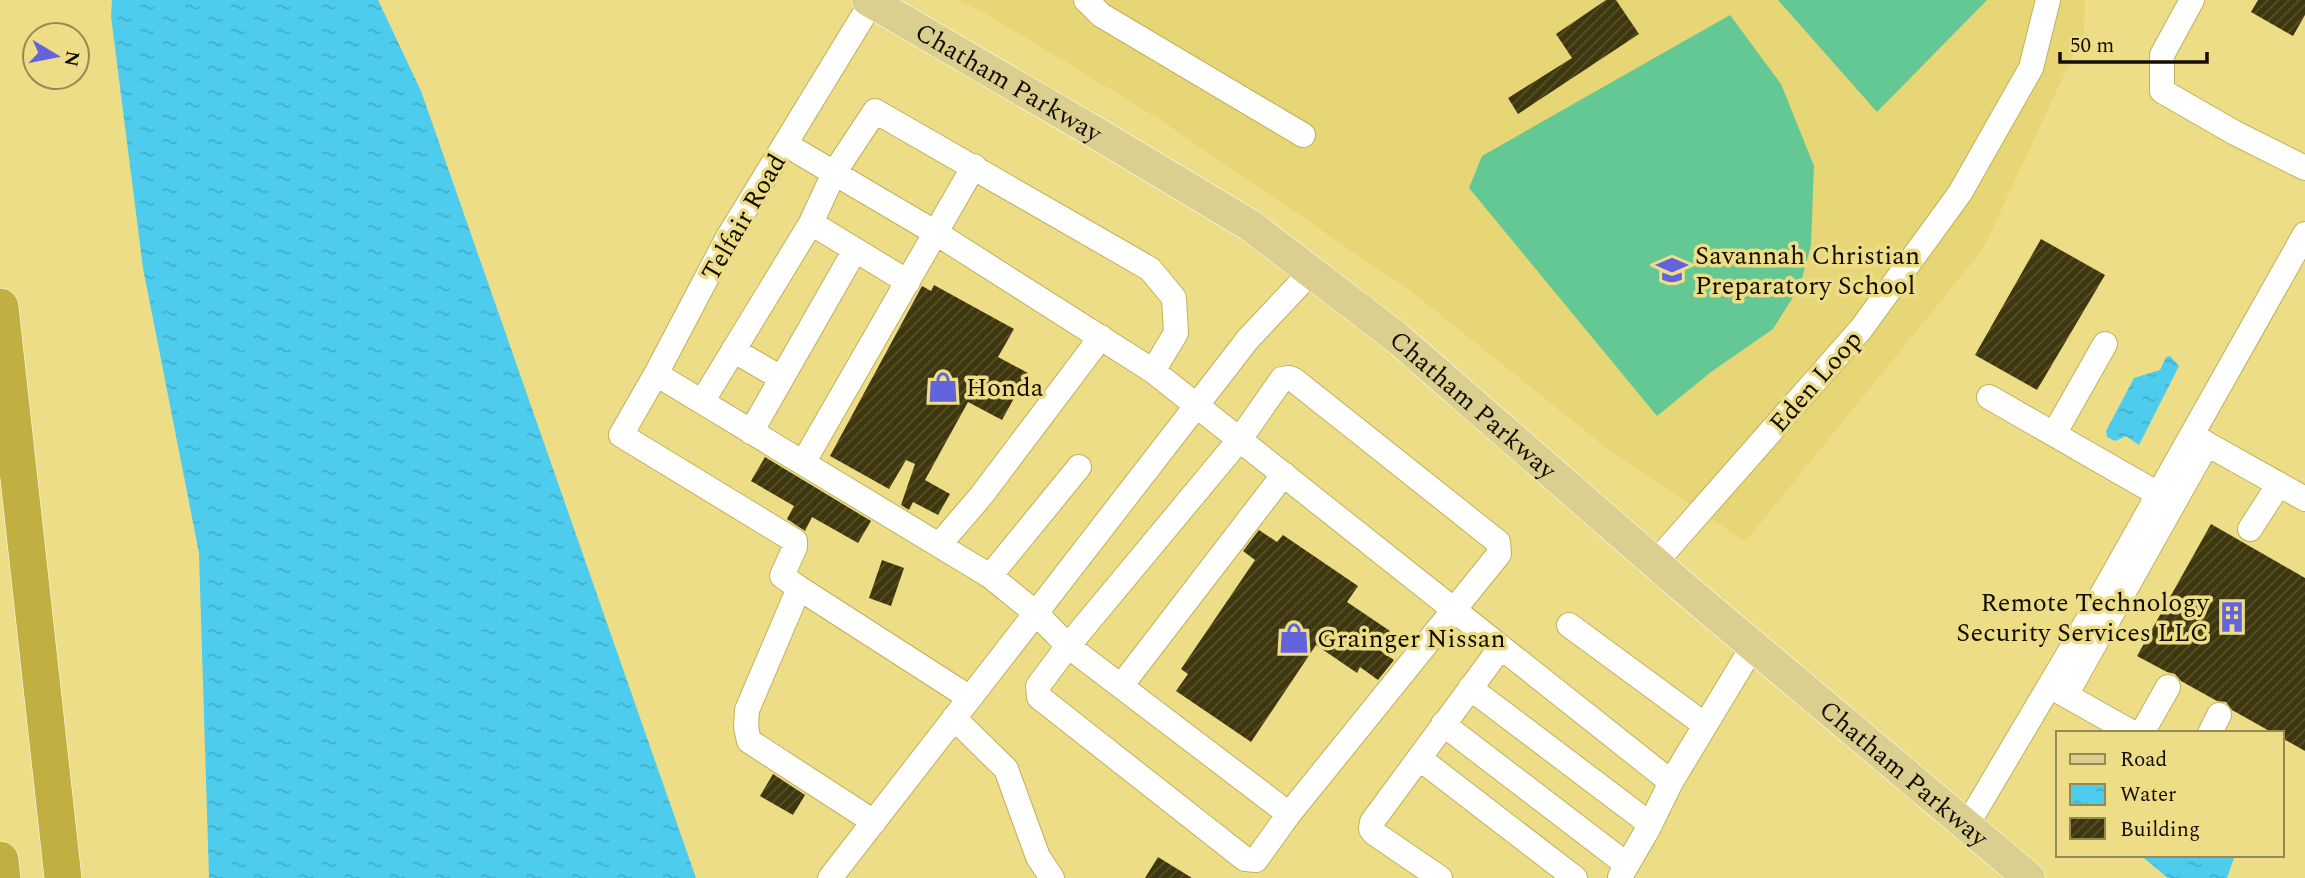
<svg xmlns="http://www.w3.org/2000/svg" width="2305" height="878" viewBox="0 0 2305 878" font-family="Spectral,serif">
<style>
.built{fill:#e7d675}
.grass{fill:#63c894}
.water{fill:url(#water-ripples)}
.building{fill:url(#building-hatch)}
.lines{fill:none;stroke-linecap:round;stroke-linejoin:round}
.minor-casing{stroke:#c0b05a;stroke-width:26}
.major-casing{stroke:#fff;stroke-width:33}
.highway-casing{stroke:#fff;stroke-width:38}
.minor{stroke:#fff;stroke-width:24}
.major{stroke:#dacf8e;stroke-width:32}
.highway{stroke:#c2af42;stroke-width:37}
.labels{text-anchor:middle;stroke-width:7;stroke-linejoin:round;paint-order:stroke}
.street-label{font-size:26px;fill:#130e00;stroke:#eddd86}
.poi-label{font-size:26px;fill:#130e00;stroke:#eddd86;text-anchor:start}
</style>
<defs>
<pattern id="water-ripples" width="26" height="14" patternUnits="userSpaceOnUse" patternTransform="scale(1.75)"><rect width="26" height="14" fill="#4dccee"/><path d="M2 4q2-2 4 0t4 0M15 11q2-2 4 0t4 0" fill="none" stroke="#42aeca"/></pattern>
<pattern id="building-hatch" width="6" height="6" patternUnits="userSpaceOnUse" patternTransform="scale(1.75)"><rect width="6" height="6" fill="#3e360c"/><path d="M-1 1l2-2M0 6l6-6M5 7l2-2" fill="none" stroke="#56502d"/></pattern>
</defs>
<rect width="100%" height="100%" fill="#eddd86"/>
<path class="built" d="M958,0H2085L2084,32L1983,249L1745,542L1604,446L1409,290L1156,117L983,12Z"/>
<path class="grass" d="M1778,0H1987L1877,112Z
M1730,15L1781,84L1814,166L1811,245L1800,286L1773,329L1711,372L1657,416L1469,188L1482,156Z"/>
<path class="water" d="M112,0H378L421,91L696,878H209L199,553L143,268L111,16Z
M2170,356L2179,366L2139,445L2126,436L2115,441L2107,437L2106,431L2134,378L2160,370L2166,357Z
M2140,855H2235L2227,878H2168Z"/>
<path class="building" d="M1606,0H1616L1639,34L1518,114L1508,98L1572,58L1556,34Z
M2258,0H2305V15L2293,36L2251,12Z
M2041,239L2105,275L2037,390L1975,355Z
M934,285L1014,329L998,357L1028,373L1002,420L968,402L925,480L950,494L938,515L913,502L909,510L901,505L915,464L906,460L889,489L830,456L922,286L931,291Z
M765,457L871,521L858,543L812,517L805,531L787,519L794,506L751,481Z
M2211,524L2305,578V751L2282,738V733H2273L2232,710L2226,702L2217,701L2181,681L2175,674L2167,672L2137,656Z
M1259,530L1277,542L1283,535L1358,586L1347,602L1390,631L1378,649L1394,660L1378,680L1360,667L1357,673L1316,645L1251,742L1176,691L1188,674L1181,669L1255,560L1243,551Z
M882,560L904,568L891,606L869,598Z
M773,774L805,795L793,815L760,796Z
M1158,857L1192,878H1145Z"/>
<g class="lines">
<defs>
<path id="minor" d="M873,0L727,239L656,374L621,435L795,541V547L782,576L799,588L747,710L746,727L749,741L874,822
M1086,0L1101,15L1303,135
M2192,0L2162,55V91L2235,133L2305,168
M785,144L936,233L1153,371L1671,782L1753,646
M811,223L908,282
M733,350L781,378
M656,374L990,576L1036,613L1248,339L1311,272
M1289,378L1294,380L1498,542L1499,554L1289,814L1256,860L1245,859L1039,697L1038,686L1068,646L1240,439L1282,379Z
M1989,397L2158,494
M702,402L811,223L834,173L875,111L1150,269L1174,298L1176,333L1153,371
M751,432L855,250
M2054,434L2105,344
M2193,434L2207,444L2305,499
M803,463L974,166
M2250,529L2279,484
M939,545L981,496L1101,337
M1655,563L1861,329L1960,193L2031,68L2048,0
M990,576L1079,467
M799,588L970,698
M1569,625L1705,725
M1121,686L1284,474
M1470,688L1650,824
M2053,688L2133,733
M2066,695L2207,444
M954,718L1006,769L1038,857L1052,878
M1443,724L1626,864
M2142,733L2168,687
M2210,733L2219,715
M1419,758L1575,878
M1967,825L2070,651L2305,234
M1620,877L1648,829L1671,782
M830,878L1036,613L1068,646L1289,814
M1440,878L1374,833L1371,829L1372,822L1501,647"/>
<g id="major">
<path id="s1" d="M868,0L1091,130L1251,226L1396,337L1683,587L2029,878"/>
</g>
<path id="highway" d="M0,307L63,878
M0,860L2,878"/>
</defs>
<use href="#minor" class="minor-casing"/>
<use href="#major" class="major-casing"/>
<use href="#highway" class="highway-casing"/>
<use href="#minor" class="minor"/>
<use href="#major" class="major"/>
<use href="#highway" class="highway"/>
</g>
<defs>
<symbol id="school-bare" viewBox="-9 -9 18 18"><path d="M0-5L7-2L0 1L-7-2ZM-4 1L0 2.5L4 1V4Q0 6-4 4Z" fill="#6363db" stroke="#eddd86" stroke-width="2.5" paint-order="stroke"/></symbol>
<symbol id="shop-bare" viewBox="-9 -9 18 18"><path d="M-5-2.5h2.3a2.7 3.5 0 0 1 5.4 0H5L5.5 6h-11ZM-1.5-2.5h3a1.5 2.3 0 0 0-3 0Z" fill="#6363db" stroke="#eddd86" stroke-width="2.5" paint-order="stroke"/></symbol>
<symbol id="building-bare" viewBox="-9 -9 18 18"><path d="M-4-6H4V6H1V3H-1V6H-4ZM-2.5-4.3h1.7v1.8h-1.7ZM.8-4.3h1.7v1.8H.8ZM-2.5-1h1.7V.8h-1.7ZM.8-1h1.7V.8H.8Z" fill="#6363db" stroke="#eddd86" stroke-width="2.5" paint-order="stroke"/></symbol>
</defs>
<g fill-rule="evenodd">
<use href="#school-bare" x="1650" y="248" width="44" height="44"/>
<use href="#shop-bare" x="921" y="365" width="44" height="44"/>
<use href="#building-bare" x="2210" y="595" width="44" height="44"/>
<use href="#shop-bare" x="1272" y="616" width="44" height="44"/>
</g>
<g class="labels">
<g class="street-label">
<text dy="9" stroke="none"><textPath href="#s1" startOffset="163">Chatham Parkway</textPath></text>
<text transform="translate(743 217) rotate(-60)" y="9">Telfair Road</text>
<text transform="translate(1815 381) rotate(-49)" y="9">Eden Loop</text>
<text dy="9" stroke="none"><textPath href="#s1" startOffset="730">Chatham Parkway</textPath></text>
<text dy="9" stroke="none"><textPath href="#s1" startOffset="1297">Chatham Parkway</textPath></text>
</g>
<g class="poi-label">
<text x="1695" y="264">Savannah Christian<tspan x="1695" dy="30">Preparatory School</tspan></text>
<text x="966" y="396">Honda</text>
<text x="2209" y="611" text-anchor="end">Remote Technology<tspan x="2209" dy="30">Security Services LLC</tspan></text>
<text x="1317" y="647">Grainger Nissan</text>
</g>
</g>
<rect x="2056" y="731" width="228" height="126" fill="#eddd86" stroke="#968a50" stroke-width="2"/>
<rect x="2070" y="754" width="35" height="10" fill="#dacf8e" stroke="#968a50" stroke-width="2"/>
<text x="2120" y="766" font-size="21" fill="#130e00">Road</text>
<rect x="2070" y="784" width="35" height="21" fill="url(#water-ripples)" stroke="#968a50" stroke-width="2"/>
<text x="2120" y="801" font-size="21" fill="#130e00">Water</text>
<rect x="2070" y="818" width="35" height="21" fill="url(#building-hatch)" stroke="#968a50" stroke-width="2"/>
<text x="2120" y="836" font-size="21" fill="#130e00">Building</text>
<g transform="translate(56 56) rotate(100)"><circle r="33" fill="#eddd86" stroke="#968a50" stroke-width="2"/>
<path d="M0-5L12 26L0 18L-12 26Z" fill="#6363db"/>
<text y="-10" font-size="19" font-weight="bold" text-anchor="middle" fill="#130e00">N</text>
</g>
<path d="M2060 52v10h147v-10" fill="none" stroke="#130e00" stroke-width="3.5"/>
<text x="2070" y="52" font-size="21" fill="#130e00" stroke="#eddd86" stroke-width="5" paint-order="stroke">50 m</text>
</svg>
